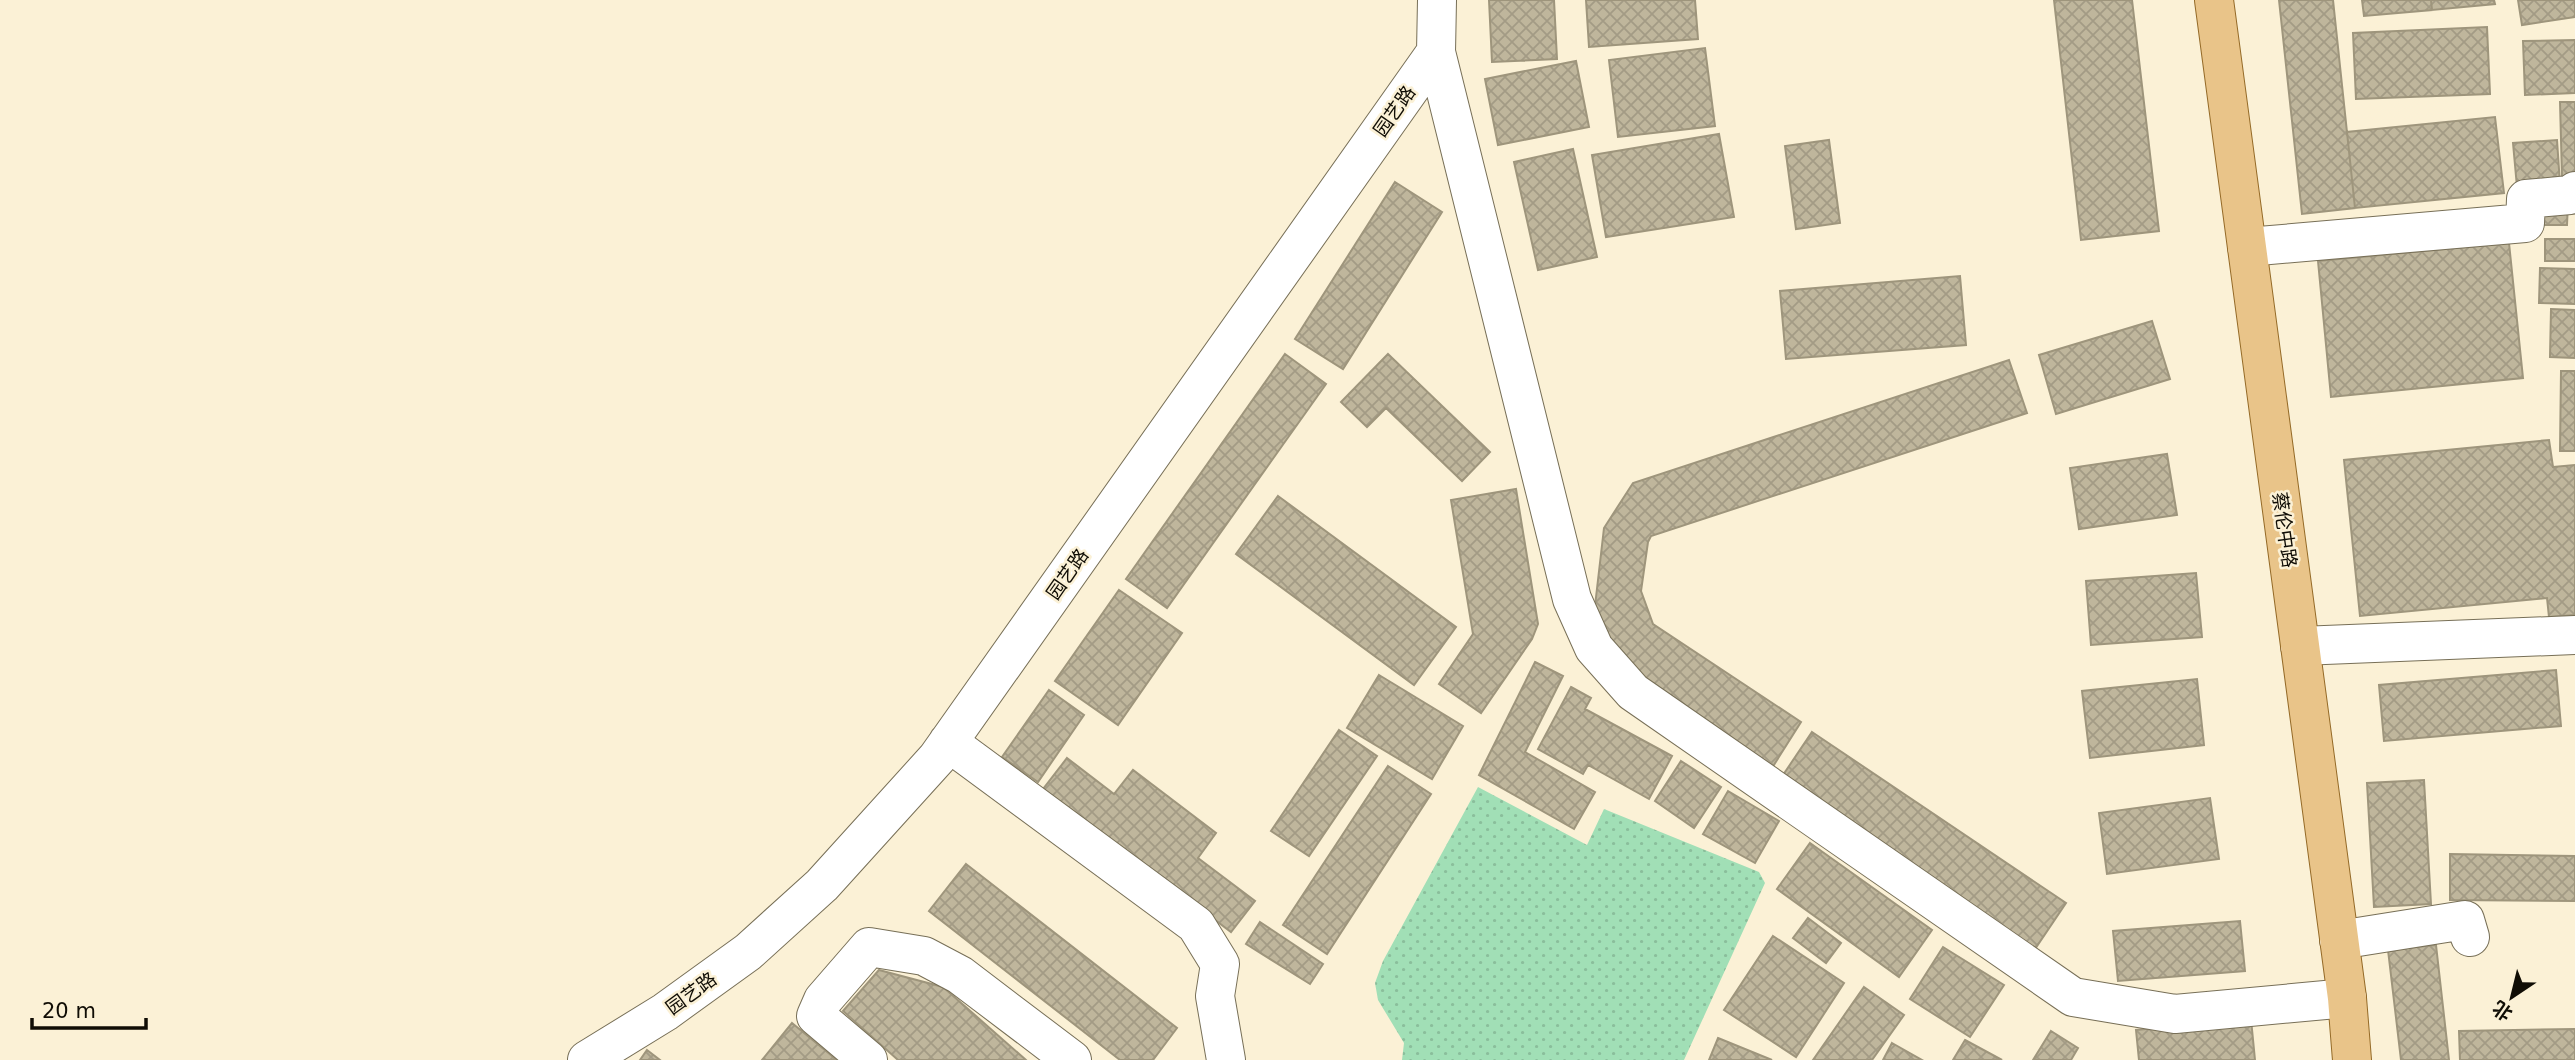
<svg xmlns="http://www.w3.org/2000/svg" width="2575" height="1060" viewBox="0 0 2575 1060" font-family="'DejaVu Sans','Noto Sans SC',sans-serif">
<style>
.green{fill:url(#green-dots)}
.building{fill:url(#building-cross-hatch);stroke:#9e957c;stroke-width:2}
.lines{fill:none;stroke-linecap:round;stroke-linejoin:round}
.minor-casing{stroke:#776f57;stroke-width:40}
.major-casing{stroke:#946a27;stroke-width:40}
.minor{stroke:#fff;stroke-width:38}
.major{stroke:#e9c489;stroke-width:38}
.labels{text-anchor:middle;stroke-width:5;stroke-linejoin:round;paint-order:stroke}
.street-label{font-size:19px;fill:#100d05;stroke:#fbf1d6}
</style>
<defs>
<pattern id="green-dots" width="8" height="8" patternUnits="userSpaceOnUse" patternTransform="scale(1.75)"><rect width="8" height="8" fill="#a1dfb6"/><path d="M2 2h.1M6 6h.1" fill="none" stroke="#8abe9b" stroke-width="1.8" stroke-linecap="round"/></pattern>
<pattern id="building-cross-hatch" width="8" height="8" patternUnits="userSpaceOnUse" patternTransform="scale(1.75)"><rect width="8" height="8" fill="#bfb69c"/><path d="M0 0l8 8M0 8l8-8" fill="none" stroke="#a39b85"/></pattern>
</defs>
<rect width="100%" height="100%" fill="#fbf1d6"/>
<path class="green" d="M1478,787L1587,845L1604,809L1759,872L1765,883L1684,1060H1402L1404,1043L1378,1000L1375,983L1383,961Z"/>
<path class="building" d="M1489,0H1554L1557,59L1492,62Z
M1586,0H1695L1698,39L1589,47Z
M2054,0H2132L2159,231L2081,240Z
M2279,0H2333L2355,208L2302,214Z
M2362,0H2431L2432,10L2364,16Z
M2431,0H2494L2495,4L2432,10Z
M2518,0H2575V17L2522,25Z
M2487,27L2490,94L2356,99L2353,33Z
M2575,40V93L2525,95L2523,41Z
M1705,48L1715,126L1618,137L1609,60Z
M1576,61L1589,127L1498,145L1485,79Z
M2560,102H2575V177H2562Z
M2495,117L2504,193L2355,208L2347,132Z
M1719,134L1734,217L1606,237L1592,155Z
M1829,140L1840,223L1796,229L1785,146Z
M2557,140L2560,184L2517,187L2513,143Z
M1573,149L1597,257L1538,270L1514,162Z
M1395,182L1442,212L1343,369L1295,339Z
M2533,203H2568L2567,225H2532Z
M2545,239H2575V261H2545Z
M2509,243L2523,378L2331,397L2318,261Z
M2540,268L2575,269V304L2539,303Z
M1960,276L1966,345L1786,359L1780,291Z
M2551,309L2575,310V358L2550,357Z
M2152,321L2170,379L2056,414L2039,355Z
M1285,354L1326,384L1167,608L1126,579Z
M1388,354L1490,452L1462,481L1386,408L1367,427L1341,402Z
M2009,360L2027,413L1651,536L1648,542L1641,591L1653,624L1801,722L1772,768L1623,669L1595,606L1604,528L1633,483Z
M2561,371H2575V451H2560Z
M2549,440L2553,467L2575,465V615L2549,617L2547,598L2360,616L2344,460Z
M2167,454L2177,515L2079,529L2070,468Z
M1516,489L1538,624L1532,639L1481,713L1439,684L1473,634L1451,500Z
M1278,496L1456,627L1414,685L1236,554Z
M2196,573L2202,637L2091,645L2086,581Z
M1119,590L1182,633L1118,725L1055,681Z
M1535,662L1563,676L1525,752L1595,792L1574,829L1479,775Z
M2556,670L2561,726L2384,741L2379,685Z
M1379,675L1463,726L1432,779L1347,728Z
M2197,679L2204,745L2090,758L2082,691Z
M1571,687L1591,698L1585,709L1672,756L1649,799L1588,765L1583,774L1538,749Z
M1049,690L1084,715L1038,782L1002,757Z
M1339,730L1377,756L1309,856L1271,831Z
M1812,732L2066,903L2035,949L1781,778Z
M1067,758L1114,794L1133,770L1216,833L1198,858L1255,901L1231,932L1043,789Z
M1681,761L1721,787L1694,828L1655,801Z
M1388,766L1431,794L1327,954L1283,925Z
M2424,780L2431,904L2374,907L2367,783Z
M1728,791L1779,821L1755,863L1703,834Z
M2210,798L2219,859L2107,874L2099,813Z
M1810,843L1932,930L1899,977L1777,889Z
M2450,854L2575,856V901L2450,900Z
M966,864L1177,1028L1153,1060H1120L929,911Z
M1808,918L1841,943L1826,963L1793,938Z
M2240,921L2245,971L2118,981L2113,931Z
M1260,922L1323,964L1310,984L1246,944Z
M1773,936L1844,983L1796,1057L1724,1010Z
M2436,945L2449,1060H2401L2388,950Z
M1943,947L2004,985L1970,1037L1910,999Z
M879,970L943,987L1026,1060H898L843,1011Z
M1864,987L1904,1015L1872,1060H1813Z
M2251,1019L2255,1060H2139L2136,1030Z
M792,1023L837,1060H762Z
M2575,1029V1060H2460L2459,1031Z
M2051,1031L2078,1048L2071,1060H2033Z
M1718,1038L1772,1060H1709Z
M1965,1040L2002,1060H1953Z
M1892,1043L1922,1060H1883Z
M647,1050L660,1060H640Z"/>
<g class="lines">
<defs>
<path id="minor" d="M1436,52L1572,599L1594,648L1633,692L2073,997L2175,1014L2347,998
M2247,247L2525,223L2526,199L2570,195L2575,191
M2300,646L2575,635
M948,742L1196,925L1220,964L1215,996L1226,1060
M2339,940L2465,920L2470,937
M587,1060L665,1012L748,952L822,885L937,758L1436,52L1437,0
M868,1060L816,1016L823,1000L869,947L924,956L960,975L1072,1060"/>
<path id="major" d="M2214,0L2347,998L2352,1060"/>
</defs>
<use href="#minor" class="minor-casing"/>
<use href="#major" class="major-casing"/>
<use href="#minor" class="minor"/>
<use href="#major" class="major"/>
</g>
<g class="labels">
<g class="street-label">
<text transform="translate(1394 111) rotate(-55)" y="7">园艺路</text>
<text transform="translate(2285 530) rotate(82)" y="7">蔡伦中路</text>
<text transform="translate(1067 574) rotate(-55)" y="7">园艺路</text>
<text transform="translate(691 993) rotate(-36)" y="7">园艺路</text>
</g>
</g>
<g transform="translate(2512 997) rotate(215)" stroke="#fbf1d6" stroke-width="5" paint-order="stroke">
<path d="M0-5L12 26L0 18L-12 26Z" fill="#100d05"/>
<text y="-10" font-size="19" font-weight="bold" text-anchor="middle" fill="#100d05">北</text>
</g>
<path d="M32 1018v10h114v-10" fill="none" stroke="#100d05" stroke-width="3.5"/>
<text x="42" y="1018" font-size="21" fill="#100d05" stroke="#fbf1d6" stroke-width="5" paint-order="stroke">20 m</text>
</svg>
